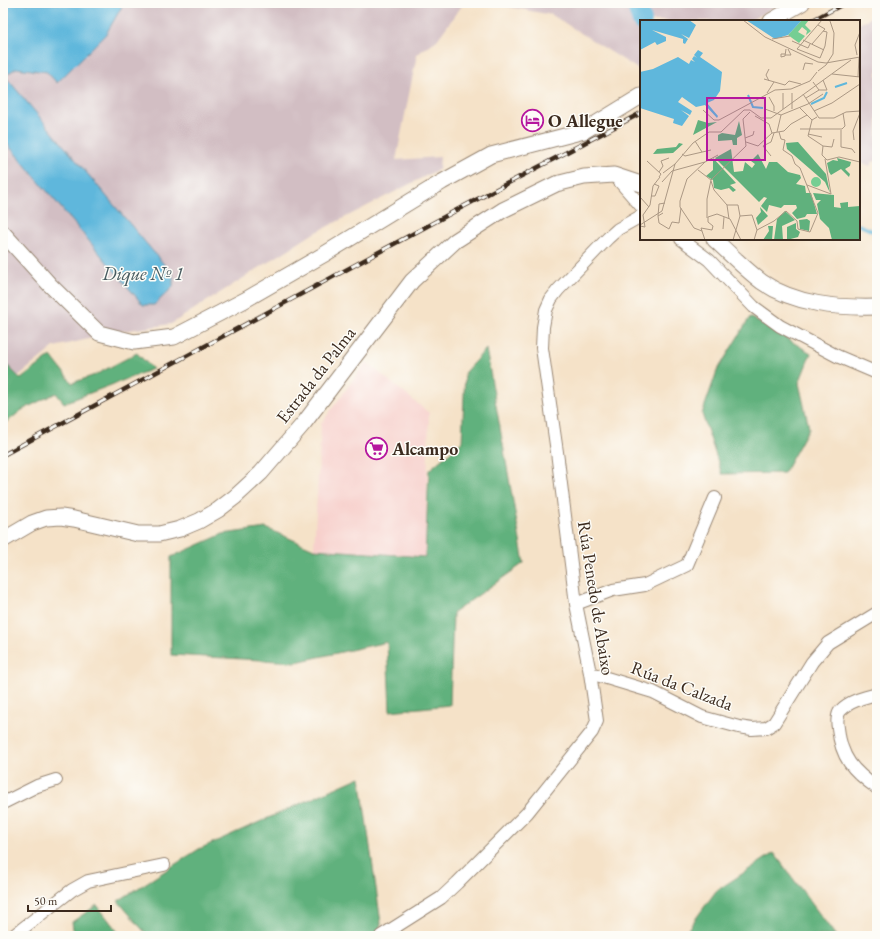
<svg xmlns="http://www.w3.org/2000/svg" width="880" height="939" viewBox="0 0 880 939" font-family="'EB Garamond',serif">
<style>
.built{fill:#f7d0cc}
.industrial{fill:#d2bec3}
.forest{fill:#60b17d;stroke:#4e6e4e}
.water{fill:#5fb7dc;stroke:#4d707d}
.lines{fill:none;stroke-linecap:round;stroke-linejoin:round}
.stream{stroke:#5fb7dc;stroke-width:3.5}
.river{stroke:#5fb7dc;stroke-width:20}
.minor-casing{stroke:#988673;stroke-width:14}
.tertiary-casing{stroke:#988673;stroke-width:17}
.minor{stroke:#fff;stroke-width:12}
.tertiary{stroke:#fff;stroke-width:15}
.rail-casing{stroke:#3b2a1e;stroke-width:4.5}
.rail{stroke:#fdfcf7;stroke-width:3;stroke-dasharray:9;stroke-linecap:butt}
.labels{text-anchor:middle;stroke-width:3;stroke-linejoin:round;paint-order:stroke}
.poi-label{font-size:18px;font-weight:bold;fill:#3b2a1e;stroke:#fdfcf7;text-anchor:start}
.street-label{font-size:18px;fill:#3b2a1e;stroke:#fdfcf7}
.water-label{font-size:19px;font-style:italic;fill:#485b60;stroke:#fdfcf7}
.inset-river{fill:none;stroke:#5fb7dc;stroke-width:2}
.inset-road{fill:none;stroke:#ab9884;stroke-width:1}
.view{fill:#b5179e;fill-opacity:0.15;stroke:#b5179e;stroke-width:2}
.inset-edge{fill:none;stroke:#3b2a1e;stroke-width:2}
</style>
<rect width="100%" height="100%" fill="#fdfcf7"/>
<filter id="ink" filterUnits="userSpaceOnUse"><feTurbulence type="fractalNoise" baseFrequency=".025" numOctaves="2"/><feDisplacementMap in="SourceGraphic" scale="8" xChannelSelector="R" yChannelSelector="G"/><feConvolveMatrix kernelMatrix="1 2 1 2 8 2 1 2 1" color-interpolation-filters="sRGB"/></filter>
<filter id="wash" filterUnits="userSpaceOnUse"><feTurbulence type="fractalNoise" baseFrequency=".012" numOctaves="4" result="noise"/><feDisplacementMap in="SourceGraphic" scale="16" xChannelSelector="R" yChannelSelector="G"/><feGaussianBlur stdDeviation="0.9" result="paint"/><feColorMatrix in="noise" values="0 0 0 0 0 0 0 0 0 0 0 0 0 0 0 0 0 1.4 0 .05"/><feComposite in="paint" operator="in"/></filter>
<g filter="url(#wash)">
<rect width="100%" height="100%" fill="#f5e2c8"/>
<path class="built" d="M366,362L429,413L425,557L314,549L321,424Z"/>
<path class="industrial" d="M123,3H464L437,40L417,54L396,160L440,157L439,169L311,235L171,324L123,331L54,347L11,382L3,374V78L15,68Z
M487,3H783L749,21H641V71L552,15Z
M877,14V161L872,162L870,166L859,161V24Z"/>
<path class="forest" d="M750,317L811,353L799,383L809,428L784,473L722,474L702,414L717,371Z
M486,349L524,563L453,613L450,705L390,711L387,642L296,662L171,655V557L223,534L266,528L314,549L425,557L429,470L462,442L465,372Z
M137,353L153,369L64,403L56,393L22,410L3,425V361L21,379L51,356L72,383L95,375Z
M360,777L381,923L378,936H148L118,901L199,849Z
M774,853L836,936H683L716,891Z
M97,905L121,936H74L72,922Z"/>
<path class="water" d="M3,3H124L106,34L57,83L47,72L16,68L5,76L173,275V287L154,305H143L3,139Z"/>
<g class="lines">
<path class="stream" d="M859,225L877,233"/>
<path class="river" d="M636,3L642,21"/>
</g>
</g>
<g filter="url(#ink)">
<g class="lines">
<defs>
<path id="minor" d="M614,175L641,206
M681,239L709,260L754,307L780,326L837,356L877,373
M576,604L613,590L645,585L687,565L715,498
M590,673L653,692L702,717L739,727L752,729L766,728L774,723L812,662L828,643L877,613
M877,694C865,697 849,701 840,711C837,715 837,723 838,728C841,758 853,771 877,788
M3,803L37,786L56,780
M13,936L72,890L88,881L164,865
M381,936L441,898L457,883L527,813L592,732L597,721L590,673L576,604L557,452L542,348L543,327L546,310L551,299L558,290L608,238L618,229L641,216"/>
<path id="tertiary" d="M771,21L802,3
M3,233L50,285L99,333L134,342L174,337L245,300L323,255L442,182L491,155L584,131L641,96
M714,239C730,254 745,269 762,282C796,305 838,308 877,307
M3,540L32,523L46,518L61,517L74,519L138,534H159L180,529L199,521L218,510L235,497L261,473L304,423L412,281L455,241L503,210L556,184L584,177L614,175L641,184"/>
</defs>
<use href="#minor" class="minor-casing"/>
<use href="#tertiary" class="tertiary-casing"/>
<use href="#minor" class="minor"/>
<use href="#tertiary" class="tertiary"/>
<defs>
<path id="rail" d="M811,21L845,3
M3,455L455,211L641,113"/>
</defs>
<use href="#rail" class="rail-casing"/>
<use href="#rail" class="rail"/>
</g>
</g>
<defs>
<symbol id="hotel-ring" viewBox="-11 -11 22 22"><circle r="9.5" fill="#fdfcf7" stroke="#b5179e" stroke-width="1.5"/><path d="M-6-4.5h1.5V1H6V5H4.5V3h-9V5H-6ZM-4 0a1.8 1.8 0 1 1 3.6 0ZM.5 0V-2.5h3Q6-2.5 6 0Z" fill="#b5179e"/></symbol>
<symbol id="supermarket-ring" viewBox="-11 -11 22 22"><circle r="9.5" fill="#fdfcf7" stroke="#b5179e" stroke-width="1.5"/><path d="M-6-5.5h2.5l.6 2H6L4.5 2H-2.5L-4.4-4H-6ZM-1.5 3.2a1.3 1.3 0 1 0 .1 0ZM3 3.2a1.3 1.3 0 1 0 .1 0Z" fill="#b5179e"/></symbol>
</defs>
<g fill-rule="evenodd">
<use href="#hotel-ring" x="520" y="108" width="25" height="25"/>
<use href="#supermarket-ring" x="364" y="436" width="25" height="25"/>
</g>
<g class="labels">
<g class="poi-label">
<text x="548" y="127">O Allegue</text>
<text x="392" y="455">Alcampo</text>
</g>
<g class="street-label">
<text transform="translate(316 375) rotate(-52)" y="6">Estrada da Palma</text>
<text transform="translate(596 598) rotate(81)" y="6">Rúa Penedo de Abaixo</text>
<text transform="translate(682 686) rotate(21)" y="6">Rúa da Calzada</text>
</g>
<g class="water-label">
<text x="143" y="280">Dique Nº 1</text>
</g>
</g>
<g transform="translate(640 20)">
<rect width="220" height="220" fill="#f5e2c8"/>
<path d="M162,0H169L165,5L171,11L166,15L167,11L162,7L158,12L165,16L159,23L148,15ZM171 162a5 5 0 1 1 10 0a5 5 0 1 1-10 0Z" fill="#75ce93"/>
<path d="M58,100L68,103L77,102L53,115ZM99,101L102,115L97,118V125H93L92,120L78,121V115L82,113L95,115ZM158,122L186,154L190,173L185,162L147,129L146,123ZM39,123L43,124L33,133L13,134L17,129L36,127ZM91,129L94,152L103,151L105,142L112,148L115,144L111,141L118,134L126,149L129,142H137L148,152L160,155L161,158L156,164L165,166L166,173H171L177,194H167L165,197L157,199L152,193L157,188L156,185H144L141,188L129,185L127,192L121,186L127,178L124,177L119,182L75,138ZM73,138L96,163L90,165L96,170L93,172L89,168L81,170L74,168L73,160L66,156L73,150ZM197,138L211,142L210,146L205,149L210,154L209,157L201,149L191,155L189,152L187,143L193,140L198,141ZM173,173L194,175V187L201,188L200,183L208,182V187L220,186V220H192L189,208L180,199L177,184L181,180H176ZM120,187L128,196L118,205L116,198L121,192ZM145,191L155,200L142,206L143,220H134L137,199ZM167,199L170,201L169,211L160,209L159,200ZM156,203V209L160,212L158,217L147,220V207ZM128,206H133L132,220H123L129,211Z" fill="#60b17d"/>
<path d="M0,0H49L56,5L49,18L41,14L48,19L45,24L43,23V19L12,10L26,17V21L17,25L15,22L0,30ZM106,0H162L148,15L135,19ZM58,30L63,33L60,37L82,52L80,71L74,80L67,83L78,96L77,98L65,85L56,87L42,77L38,82L52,91L50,95L41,90L49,96L42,106L33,103L34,99L0,88V52L13,49L38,37L49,44L51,40L55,42L52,39L54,36L57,38L54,35Z" fill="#5fb7dc"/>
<path class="inset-river" d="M195,67L207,63M108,75L113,87L123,88M171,84L184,78L187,72"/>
<path class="inset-road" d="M103,0L125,17L178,42L186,43L220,37M182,0L157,29L180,38L185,26L187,12L183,11M132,19L150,16M163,20L184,30M152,21L168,28L170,24M172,24L185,9L178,5M145,34H141V37L145,36L146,29M145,35H151L148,29M217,35L215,25L220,12M129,49L126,55L129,61M163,50L165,43L173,44M178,51L186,45L193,34L194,13L190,1M192,54L220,57M218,57L219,37M124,59L145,65M173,62L179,70H187L183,60M145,65L149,61L161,64M127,73L134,62M163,74L179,98H194L206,92L220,91M129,77L134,86V91M166,78L179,70M159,87L172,100M125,89L141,95M143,89V73M152,89V73M63,90L74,100H79L135,70L151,69L170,61L177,52M174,91L192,83L220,64M115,96L129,104L132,113M177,97L172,100L168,116L183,126L192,127L194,119M160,109H202L205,106L203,93M201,110V127L212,129L215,133M137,112L141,95L168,84L183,74M132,113L144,111L151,104L167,95M168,114L182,117M105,118L113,115L114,111M214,120L213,111L220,93M55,121L62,132M106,122L118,126L132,113M183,126L182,135L187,140L199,137L220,142M42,134L45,136L71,130M131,136L123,126L131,122L134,113M7,141L21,154L19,157M58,150L71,160M19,152L23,146L21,141L29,138M23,153L35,144M71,161L74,170L87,185L89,199M22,162L32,151L65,142M167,165L191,174L185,139M11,176H15L19,166L14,164M0,177L9,187M87,185H98L100,196L112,195L117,210L114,220M23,193L18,196L19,203L29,209L32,202L39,203L41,188M18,196L19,184L25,183M67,198V179L71,160L106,126L103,99L110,92M0,205L22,191L35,144L53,123L69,112H81L104,90H110L121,98H131L211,40M0,206L5,207L3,195L10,185L13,166L20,157M83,209L84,197M117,210L134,201L146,191L157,201L158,209L170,212L178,193L160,148L155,144L152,136L143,130L145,120L141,119L139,112M62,211L54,208L40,187V181L47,159L65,142L78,135M65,220L61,208L72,210L73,206L68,202V197L77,194L90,199L101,220M93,220L100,196"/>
<path class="view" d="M67,78H125V140H67Z"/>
<rect width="220" height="220" class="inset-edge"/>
</g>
<rect width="880" height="939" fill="none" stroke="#fdfcf7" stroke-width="16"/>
<path d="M28 905v6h83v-6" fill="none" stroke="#3b2a1e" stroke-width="2"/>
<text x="34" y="905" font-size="12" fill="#3b2a1e" stroke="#fdfcf7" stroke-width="3" paint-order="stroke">50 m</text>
</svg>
